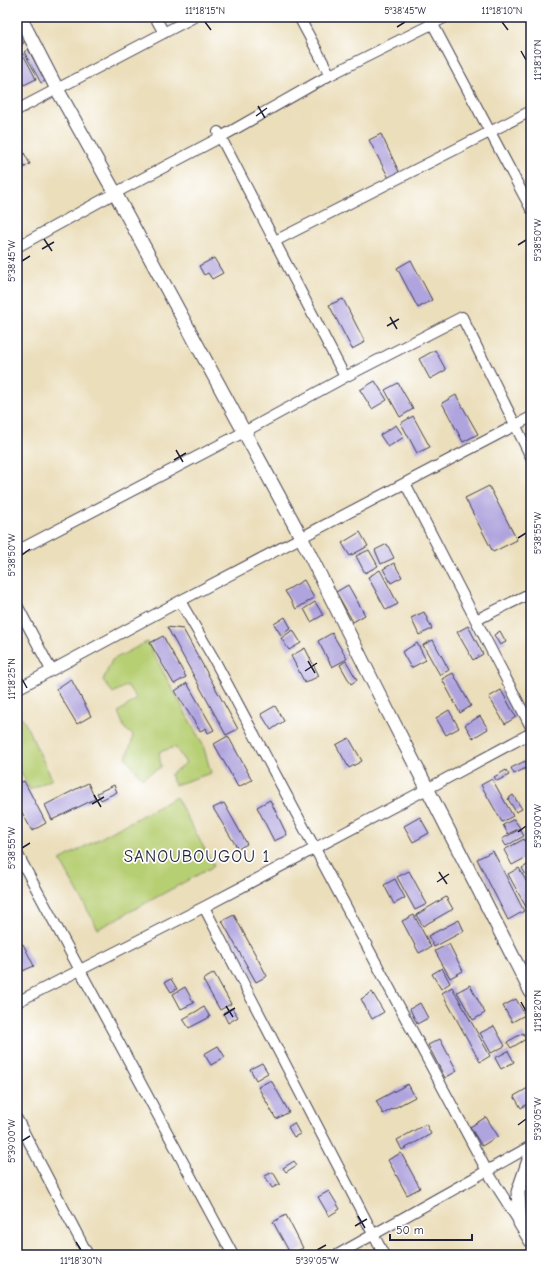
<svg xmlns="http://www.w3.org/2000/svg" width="548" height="1272" viewBox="0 0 548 1272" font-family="'Comic Neue',sans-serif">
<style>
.green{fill:#b7cf73;stroke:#6c7857}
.building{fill:#b0a4de}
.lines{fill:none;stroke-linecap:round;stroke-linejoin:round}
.minor-casing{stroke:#403e4e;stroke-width:12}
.tertiary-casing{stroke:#403e4e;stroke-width:15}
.minor{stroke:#fff;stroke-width:10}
.tertiary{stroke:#fff;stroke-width:13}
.ticks{fill:none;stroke:#22223b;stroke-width:1.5}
.labels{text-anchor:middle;stroke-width:3.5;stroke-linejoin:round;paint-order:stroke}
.quarter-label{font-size:17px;letter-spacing:1px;fill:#22223b;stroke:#fff}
.neatline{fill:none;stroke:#22223b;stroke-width:1.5}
.ticks-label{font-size:10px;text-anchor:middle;fill:#22223b}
</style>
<rect width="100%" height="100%" fill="#fff"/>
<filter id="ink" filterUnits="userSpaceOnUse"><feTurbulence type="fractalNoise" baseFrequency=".025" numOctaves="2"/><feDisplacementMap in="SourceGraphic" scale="8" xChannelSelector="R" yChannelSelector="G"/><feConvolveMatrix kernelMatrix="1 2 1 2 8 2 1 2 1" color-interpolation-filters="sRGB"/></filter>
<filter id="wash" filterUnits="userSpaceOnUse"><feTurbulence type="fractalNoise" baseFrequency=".012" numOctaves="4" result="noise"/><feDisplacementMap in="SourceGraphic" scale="16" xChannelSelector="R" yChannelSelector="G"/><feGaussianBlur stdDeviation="0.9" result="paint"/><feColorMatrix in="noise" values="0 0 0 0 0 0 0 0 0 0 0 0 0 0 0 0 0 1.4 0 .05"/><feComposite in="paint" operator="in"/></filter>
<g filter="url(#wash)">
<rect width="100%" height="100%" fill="#ebdebb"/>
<path class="green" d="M147,642L203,745L211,773L175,785L170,775L186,763L175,747L159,752L161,767L142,778L126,758L132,741L133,735L125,729L118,712L137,699L127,685L113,693L103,680L112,660Z
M22,717L52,779L30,790L17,764V720Z
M176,797L214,866L98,929L60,860Z"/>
<g id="blocks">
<path class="building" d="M20,37L24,43L17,47V38Z
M28,49L45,81L41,83L24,52Z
M23,54L36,79L24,85L17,71V57Z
M381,134L401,176L391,182L369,140Z
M17,140L30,164L19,170L17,166Z
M214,258L223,273L212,279L208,273L204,275L199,266Z
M411,260L432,300L418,308L397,268Z
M343,299L365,342L352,349L329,305Z
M435,350L446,370L430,379L419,359Z
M375,381L387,400L372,409L360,390Z
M398,383L413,409L400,417L385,390Z
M456,395L478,434L463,442L442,403Z
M413,416L430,447L417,453L401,423Z
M396,425L404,437L388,447L380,435Z
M489,486L517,540L493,552L465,498Z
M360,532L368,546L350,556L342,543Z
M387,544L394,558L381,564L375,550Z
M369,550L378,566L365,573L356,556Z
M394,563L402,577L391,583L383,569Z
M380,570L398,604L386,610L368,577Z
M304,580L314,598L296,609L285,591Z
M348,585L365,615L353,622L336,592Z
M315,602L323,615L311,622L304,609Z
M424,612L432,629L419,635L411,618Z
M285,617L291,628L281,635L274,624Z
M468,626L483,654L473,660L457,632Z
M167,627L183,629L238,729L226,735Z
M293,630L301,643L289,650L281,638Z
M500,631L506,642L500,645L494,635Z
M332,633L347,659L332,667L318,641Z
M163,636L186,677L174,684L150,643Z
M433,640L449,670L440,675L423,645Z
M417,643L426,660L411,668L402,652Z
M305,648L319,676L305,683L291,656Z
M346,661L357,680L351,684L340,665Z
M453,673L471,706L460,713L442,679Z
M71,679L91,716L77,724L56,689Z
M187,683L214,730L208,733L206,728L200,731L175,691Z
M501,690L516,717L505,724L489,697Z
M275,706L284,721L271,730L261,714Z
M449,710L459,728L446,735L436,718Z
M480,716L488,729L473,738L465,725Z
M228,736L252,780L238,787L214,744Z
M349,738L362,761L349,768L336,745Z
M525,761L528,767L514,774L511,768Z
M506,770L509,775L497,781L494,777Z
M492,779L513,816L502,822L481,785Z
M24,781L46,823L32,831L17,803V784Z
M88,783L95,799L52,820L45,805Z
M114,785L117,792L101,800L97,793Z
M513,795L522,809L516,812L508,799Z
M270,800L287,835L274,841L257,807Z
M224,803L247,844L238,849L213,808Z
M420,817L429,833L413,842L404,826Z
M514,819L520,828L508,834L503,825Z
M520,829L524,836L506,846L502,839Z
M524,839L531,852V855L512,865L504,850Z
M493,851L524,911L508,920L477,859Z
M531,863V883L522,868Z
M519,868L531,890V906L527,909L508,874Z
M409,871L427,904L415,910L397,877Z
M395,879L405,898L394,904L384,885Z
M446,897L453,909L423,926L416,915Z
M234,915L267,976L256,982L222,921Z
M414,915L431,947L419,953L402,921Z
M459,920L464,931L434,947L428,936Z
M23,944L34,966L20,972L17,966V947Z
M449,944L463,971L450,978L435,951Z
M442,968L450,983L441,989L432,974Z
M214,973L231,1004L220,1010L203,980Z
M171,979L177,989L171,992L165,982Z
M470,985L485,1013L473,1020L457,992Z
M185,987L194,1003L181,1009L173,994Z
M452,987L490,1056L480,1062L442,993Z
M372,992L384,1012L372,1019L361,999Z
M516,999L525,1015L512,1022L503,1006Z
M420,1003L428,1018L417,1024L410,1009Z
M204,1007L210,1017L189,1028L183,1019Z
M232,1008L238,1017L228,1023L223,1013Z
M494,1026L505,1046L491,1053L480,1033Z
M523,1033L526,1039L511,1048L507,1042Z
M440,1039L457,1071L445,1078L428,1045Z
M218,1046L225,1057L211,1065L204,1054Z
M508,1051L514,1062L501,1069L495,1058Z
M262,1063L268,1073L256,1080L250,1069Z
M271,1080L289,1112L276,1119L258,1087Z
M408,1084L415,1097L383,1114L376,1101Z
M528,1088L531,1094V1102L521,1108L514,1096Z
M486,1117L498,1136L482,1146L470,1127Z
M294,1123L300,1134L294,1137L288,1127Z
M426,1124L431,1134L402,1150L397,1140Z
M401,1153L420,1188L407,1195L388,1160Z
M294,1161L297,1165L286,1172L283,1168Z
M273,1172L280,1184L272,1188L265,1176Z
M329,1191L340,1209L329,1216L318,1197Z
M286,1215L303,1248L291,1255L273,1222Z"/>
</g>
</g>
<g filter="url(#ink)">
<use href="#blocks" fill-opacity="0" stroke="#403e4e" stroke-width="1"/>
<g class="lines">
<defs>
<path id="minor" d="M155,17L164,33
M299,17L330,75
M429,17L531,209
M17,110L194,17
M218,132L345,377
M275,241L531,111
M17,247L115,193L221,137L330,75L446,17
M405,483L531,727
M17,551L244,432L345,377L462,317L531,457
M180,601L215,661L487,1171L520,1223
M17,605L51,670
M476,620L531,593
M17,689L180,601L531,417
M17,853L233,1255
M204,907L384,1255
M17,1002L204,907L427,789L531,733
M17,1119L88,1255
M337,1255L531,1146"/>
<path id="tertiary" d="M20,17L57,89L115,193L301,537L375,686L531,992
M531,1154L518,1192L520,1223L531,1241"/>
</defs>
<use href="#minor" class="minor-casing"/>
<use href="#tertiary" class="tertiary-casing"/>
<use href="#minor" class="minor"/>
<use href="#tertiary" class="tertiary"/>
</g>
</g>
<path class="ticks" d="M205,22L211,30M502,22L508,30M397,27L405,22M521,51L526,60M258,106L265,118M256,116L267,108M44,239L52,251M518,245L526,240M42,249L54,242M22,261L30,256M390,317L397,329M387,326L399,319M176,450L183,462M174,460L186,453M518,538L526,533M22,555L30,549M308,661L315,673M305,671L317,663M22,679L27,688M94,795L101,807M92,804L104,797M518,832L526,826M22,848L30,843M439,872L447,884M437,882L449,874M521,1002L526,1011M226,1006L233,1017M224,1015L235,1008M518,1125L526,1119M22,1141L30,1136M358,1216L365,1228M355,1226L367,1219M76,1242L81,1250M317,1250L326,1245"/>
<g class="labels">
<g class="quarter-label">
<text x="197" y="862">SANOUBOUGOU 1</text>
</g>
</g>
<rect width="548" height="1272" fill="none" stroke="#fff" stroke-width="44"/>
<path d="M390 1234v6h82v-6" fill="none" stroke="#22223b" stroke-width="2"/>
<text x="396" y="1234" font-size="12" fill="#22223b" stroke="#ffffff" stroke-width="3" paint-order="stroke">50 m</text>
<rect x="22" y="22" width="504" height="1228" class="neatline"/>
<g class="ticks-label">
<text x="205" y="14">11°18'15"N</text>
<text x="405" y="14">5°38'45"W</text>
<text x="502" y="14">11°18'10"N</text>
<text transform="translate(537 60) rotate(-90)" y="4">11°18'10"N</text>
<text transform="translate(537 240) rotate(-90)" y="4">5°38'50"W</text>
<text transform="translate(11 261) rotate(-90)" y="4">5°38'45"W</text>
<text transform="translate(537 533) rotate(-90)" y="4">5°38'55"W</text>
<text transform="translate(11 555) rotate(-90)" y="4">5°38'50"W</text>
<text transform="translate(11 679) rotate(-90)" y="4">11°18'25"N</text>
<text transform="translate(537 826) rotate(-90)" y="4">5°39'00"W</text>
<text transform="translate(11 848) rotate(-90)" y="4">5°38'55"W</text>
<text transform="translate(537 1011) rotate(-90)" y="4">11°18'20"N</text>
<text transform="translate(537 1119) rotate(-90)" y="4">5°39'05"W</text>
<text transform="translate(11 1141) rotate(-90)" y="4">5°39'00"W</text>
<text x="81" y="1264">11°18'30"N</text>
<text x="317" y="1264">5°39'05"W</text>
</g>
</svg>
